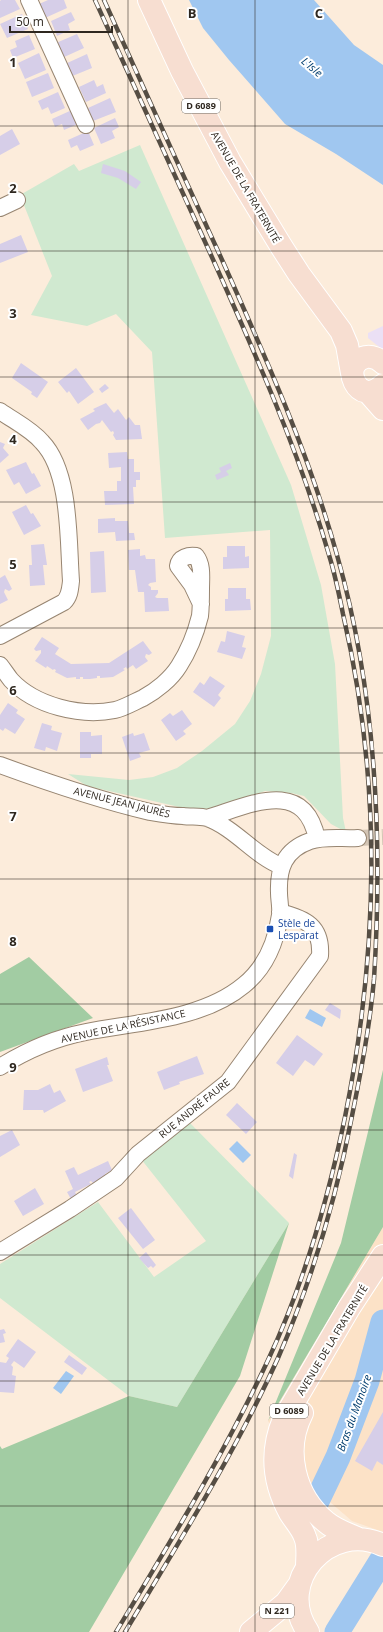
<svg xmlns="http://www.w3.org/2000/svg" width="383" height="1632" viewBox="0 0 383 1632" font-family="'Open Sans',sans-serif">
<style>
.built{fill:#fce2c7}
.industrial{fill:#ebe0f5}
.green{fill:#d0e9d0}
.forest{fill:#a2cca3}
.water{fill:#a0c7f0}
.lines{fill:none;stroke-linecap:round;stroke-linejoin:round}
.river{stroke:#a0c7f0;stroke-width:25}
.building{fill:#d6cee8}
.street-tunnel{stroke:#d3c5b5;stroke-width:16;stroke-dasharray:16 8;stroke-linecap:butt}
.street-casing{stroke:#978571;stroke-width:18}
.primary-casing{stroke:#fff;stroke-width:24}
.street{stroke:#fff;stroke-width:16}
.primary{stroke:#f7ded1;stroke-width:22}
.rail-casing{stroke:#564e44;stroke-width:4.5}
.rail{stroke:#fff;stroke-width:3;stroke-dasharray:9;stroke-linecap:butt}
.grid{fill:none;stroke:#2e271f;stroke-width:1;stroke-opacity:0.55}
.transit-dot{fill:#1a4fb4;stroke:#fff;stroke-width:1.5}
.labels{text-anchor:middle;stroke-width:4;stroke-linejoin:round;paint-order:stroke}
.shield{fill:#fff;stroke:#6d6862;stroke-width:1}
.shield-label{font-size:9px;font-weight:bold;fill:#2e271f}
.street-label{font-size:10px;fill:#2e271f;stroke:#fff}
.transit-label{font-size:10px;fill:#164399;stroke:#fff;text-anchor:start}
.water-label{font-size:11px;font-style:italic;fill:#003d6e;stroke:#fff}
.grid-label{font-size:13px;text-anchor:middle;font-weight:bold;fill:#2e271f;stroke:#fff;stroke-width:4;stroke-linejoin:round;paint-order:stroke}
</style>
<rect width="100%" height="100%" fill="#fcecdb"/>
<path class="built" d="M383,1227V1532L352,1521L316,1490L268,1421Z"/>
<path class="industrial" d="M383,326V350L368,338V333Z"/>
<path class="green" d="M140,145L291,485L321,585L335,664L343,818L346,832L331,824L304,796L291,793L265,791L235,802L197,811L87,786L68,774L129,780L153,777L177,768L202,751L235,724L250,701L261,674L271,636L270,530L165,538L152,352L116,314L87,326L31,315L52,276L20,195L74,164L79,171Z
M189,1122L289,1223L177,1407L129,1396L0,1298V1264L98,1202L154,1277L206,1241L141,1159Z"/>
<path class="forest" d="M29,957L93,1018L0,1052V974Z
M383,1070V1227L268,1421L341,1243Z
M289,1223L240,1376L89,1632H0V1446L2,1449L129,1396L177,1407Z"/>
<path class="water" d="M189,0H314L354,45L383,65V185L336,154L285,124L229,60L203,28Z
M310,1009L326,1018L322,1027L305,1018Z
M237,1141L251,1155L243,1163L229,1149Z
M66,1371L74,1376L61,1394L53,1388Z"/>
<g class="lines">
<path class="river" d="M317,1501L338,1457L367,1381L383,1322
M337,1632L383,1558"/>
</g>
<path class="building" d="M1,0H15L20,9L0,18V1Z
M48,0H64L67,8L45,18L39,4Z
M71,12L75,20L68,24L70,30L57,36L51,21Z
M22,14L28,29L7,38L0,24Z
M77,34L84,48L62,58L56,43Z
M29,35L35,49L13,58L10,50L17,47L15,41Z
M39,53L46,70L25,79L18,63Z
M87,54L92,68L70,77L65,64Z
M48,73L54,88L32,97L26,82Z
M94,80L97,87L103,84L106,93L86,102L79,87Z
M58,92L65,108L51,114L48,107L42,110L38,101Z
M110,98L116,112L93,121L88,108Z
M72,110L78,124L64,130L62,124L55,127L52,119Z
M115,118L119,127L112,131L115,138L101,144L94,128Z
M12,129L20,144L0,155V136Z
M88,131L94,145L80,151L77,145L71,148L68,140Z
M103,164L125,171L141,182L136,189L118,178L101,173Z
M21,235L28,252L0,263V244Z
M21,363L48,382L37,398L31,394L32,392L12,378Z
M76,368L94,392L78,404L69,391L67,393L58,382Z
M105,384L109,388L102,393L99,389Z
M106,403L114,413L118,409L126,420L129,417L135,425H140L142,439L116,440L113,435L114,433L113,431L111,432L102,420L100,423L96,424L88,430L80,419L95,411L93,409Z
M0,442L5,444L3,448L9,455L0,463Z
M127,452L128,459H134V472H140V480H136V487H133L134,504L105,505L104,491H117V481H121V467L109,468L108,453Z
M26,462L32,474L34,473L41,486L26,494L19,482L14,485L6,470Z
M230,463L232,468L226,471L229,475L217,480L215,475L221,472L219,468Z
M26,505L31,514L33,513L41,526L24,535L12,512Z
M115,518V521H128L129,533H134L135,540L116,541L115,532L98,533V519Z
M44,544L47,565H43L45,585L30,586L29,565H32L31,545Z
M227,546H245V557L249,556V568L223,569V557H227Z
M140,549V556L145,555L146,559H155L156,582L150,583L148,585L151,587V590H158V593L155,597L157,598H168L169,611L145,612L144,592H138L135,570H129L128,550Z
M104,551L106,592L91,593L90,552Z
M5,575L12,589L9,591L5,589L4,592L8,600L0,604V578Z
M228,588H246V599H250L251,610L225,611V599H228Z
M227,631L245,636L242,647L246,648L242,659L217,652L221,641L225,642Z
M42,637L59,648L55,654L71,664L109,663L143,641L152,653L149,655L146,654L145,657L148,661L136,669L133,665L127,669L126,667L123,669L125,670L113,677L100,678V676H97V678L90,679H83V677H80V679H76V677L67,678L55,672L56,670L54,669L53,670L47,666L46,668L35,661L41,653V650L36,651L34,649Z
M210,676L225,686L218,695L221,698L214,707L193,692L200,682L204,685Z
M8,703L18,710L16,713L25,719L15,734L5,728L3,731L0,729V715Z
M182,710L192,724L183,731L186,734L176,741L161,720L170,713L173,716Z
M42,723L52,726L51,730L62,733L57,751L46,747L45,751L34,748Z
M80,732H91V736L102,735V754H91V758H80Z
M133,733L134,736L144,733L150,750L139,753L141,757L130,761L122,737Z
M330,1003L341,1010L340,1019L325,1010Z
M297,1035L323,1054L314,1066L305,1060L293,1076L276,1063Z
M197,1056L204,1074L179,1082L180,1084L164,1090L157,1072Z
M107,1057L109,1065H107L113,1081L83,1092L75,1069Z
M50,1084L54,1093L60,1090L66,1101L44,1113L43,1110H23L24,1090H38Z
M237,1103L257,1122L246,1134L226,1115Z
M12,1130L20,1145L0,1157V1136Z
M294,1153L297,1155L293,1179L289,1176Z
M108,1161L112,1170L105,1174L106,1176L101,1179L93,1183L91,1181L89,1182L91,1184L75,1192L78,1198L72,1201L67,1192L73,1189L65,1171L74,1167L78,1175Z
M35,1188L44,1204L23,1216L14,1201Z
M131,1208L155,1240L143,1249L118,1218Z
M146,1252L156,1265L153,1268L151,1266L148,1268L139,1258Z
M4,1329L6,1333L3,1334L5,1342L0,1343V1330Z
M18,1339L36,1352L24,1368L14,1361L11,1365L13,1367L12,1375L16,1376L14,1393L0,1392V1362L6,1363L9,1358L6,1356Z
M69,1355L87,1368L82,1375L64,1362Z
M383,1412V1465L377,1461L372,1471L355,1461Z"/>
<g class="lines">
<path class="street-tunnel" d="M358,838L383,837"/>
<defs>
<path id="street" d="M29,0L86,125
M0,208L17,200
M0,411C14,421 31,429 42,442C71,472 68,541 71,581C70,589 70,596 64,602L0,636
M0,665C4,670 7,675 11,680C35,706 81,717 115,710C124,708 134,702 143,698C156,691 171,679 179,666C188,652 196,632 200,616C201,607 201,598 201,589C201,578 203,565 196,556C189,555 179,557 178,566L192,585L201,604
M0,765C49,783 99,800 150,812C161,814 172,816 183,816C191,817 201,816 207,818C235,828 255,856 281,866
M207,818C248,806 304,776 317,839
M0,1067C27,1050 55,1038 86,1032C137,1022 202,1020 244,985C265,968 276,942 280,915C281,908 279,900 279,893C278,869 284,850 310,841C324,836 343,839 358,838
M0,1252L70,1209L116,1178L138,1154L228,1082L320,956C322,926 306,919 280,912"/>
<path id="primary" d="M149,0L182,71L230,162L281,246L299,274L341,331L347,345L352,373
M383,363C379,359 372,356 366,357C338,363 358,409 383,385
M368,392L383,409
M302,1413C283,1450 294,1496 326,1522C335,1530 348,1534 359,1539
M307,1567C307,1558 309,1546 305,1537C302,1528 295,1521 290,1513C273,1482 270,1452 284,1419L349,1308L383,1256
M251,1632L286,1603L299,1585
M308,1632C274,1582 329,1520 383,1545"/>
</defs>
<use href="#street" class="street-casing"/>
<use href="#primary" class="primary-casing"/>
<use href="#street" class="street"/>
<use href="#primary" class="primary"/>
<defs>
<path id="rail" d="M95,0C134,85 172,170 211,255C255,353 299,451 329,555C335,574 339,594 343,614C382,783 379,948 345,1117C328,1199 305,1281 269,1358C225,1453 170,1542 116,1632
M104,0C143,87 183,175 223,262C266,358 309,454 337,555C376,692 383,837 374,979C370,1025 361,1071 352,1116C336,1199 312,1280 278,1358C235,1453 179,1542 125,1632"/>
</defs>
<use href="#rail" class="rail-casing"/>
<use href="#rail" class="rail"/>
</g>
<path class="grid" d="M128,0V1632M255,0V1632M0,126H383M0,251H383M0,377H383M0,502H383M0,628H383M0,753H383M0,879H383M0,1004H383M0,1130H383M0,1255H383M0,1381H383M0,1506H383"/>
<rect class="transit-dot" x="266" y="925" width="8" height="8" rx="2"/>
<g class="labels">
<g class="shield">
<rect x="182" y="99" width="38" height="14" rx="3"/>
<rect x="270" y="1404" width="38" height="14" rx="3"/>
<rect x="260" y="1604" width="34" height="14" rx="3"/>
</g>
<g class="shield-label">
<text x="201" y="109">D 6089</text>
<text x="289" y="1414">D 6089</text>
<text x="277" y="1614">N 221</text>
</g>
<g class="street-label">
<text transform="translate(246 187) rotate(60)" y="4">AVENUE DE LA FRATERNITÉ</text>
<text transform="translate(122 802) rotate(14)" y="4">AVENUE JEAN JAURÈS</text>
<text transform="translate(123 1026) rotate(-12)" y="4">AVENUE DE LA RÉSISTANCE</text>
<text transform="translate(194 1108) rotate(-39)" y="4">RUE ANDRÉ FAURE</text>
<text transform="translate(332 1340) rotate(-59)" y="4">AVENUE DE LA FRATERNITÉ</text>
</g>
<g class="transit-label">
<text x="278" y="927">Stèle de<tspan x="278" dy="12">Lesparat</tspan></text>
</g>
<g class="water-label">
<text transform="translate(312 67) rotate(40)" y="4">L'Isle</text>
<text transform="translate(354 1413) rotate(-70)" y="4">Bras du Manoire</text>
</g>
</g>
<g class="grid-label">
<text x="192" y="18">B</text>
<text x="319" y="18">C</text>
<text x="13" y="67">1</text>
<text x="13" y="193">2</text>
<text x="13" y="318">3</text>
<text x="13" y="444">4</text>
<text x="13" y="569">5</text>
<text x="13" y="695">6</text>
<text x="13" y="821">7</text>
<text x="13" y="946">8</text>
<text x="13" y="1072">9</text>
</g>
<path d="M10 26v6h102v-6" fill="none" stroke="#2e271f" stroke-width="2"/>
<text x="16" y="26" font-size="12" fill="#2e271f" stroke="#ffffff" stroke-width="3" paint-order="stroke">50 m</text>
</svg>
